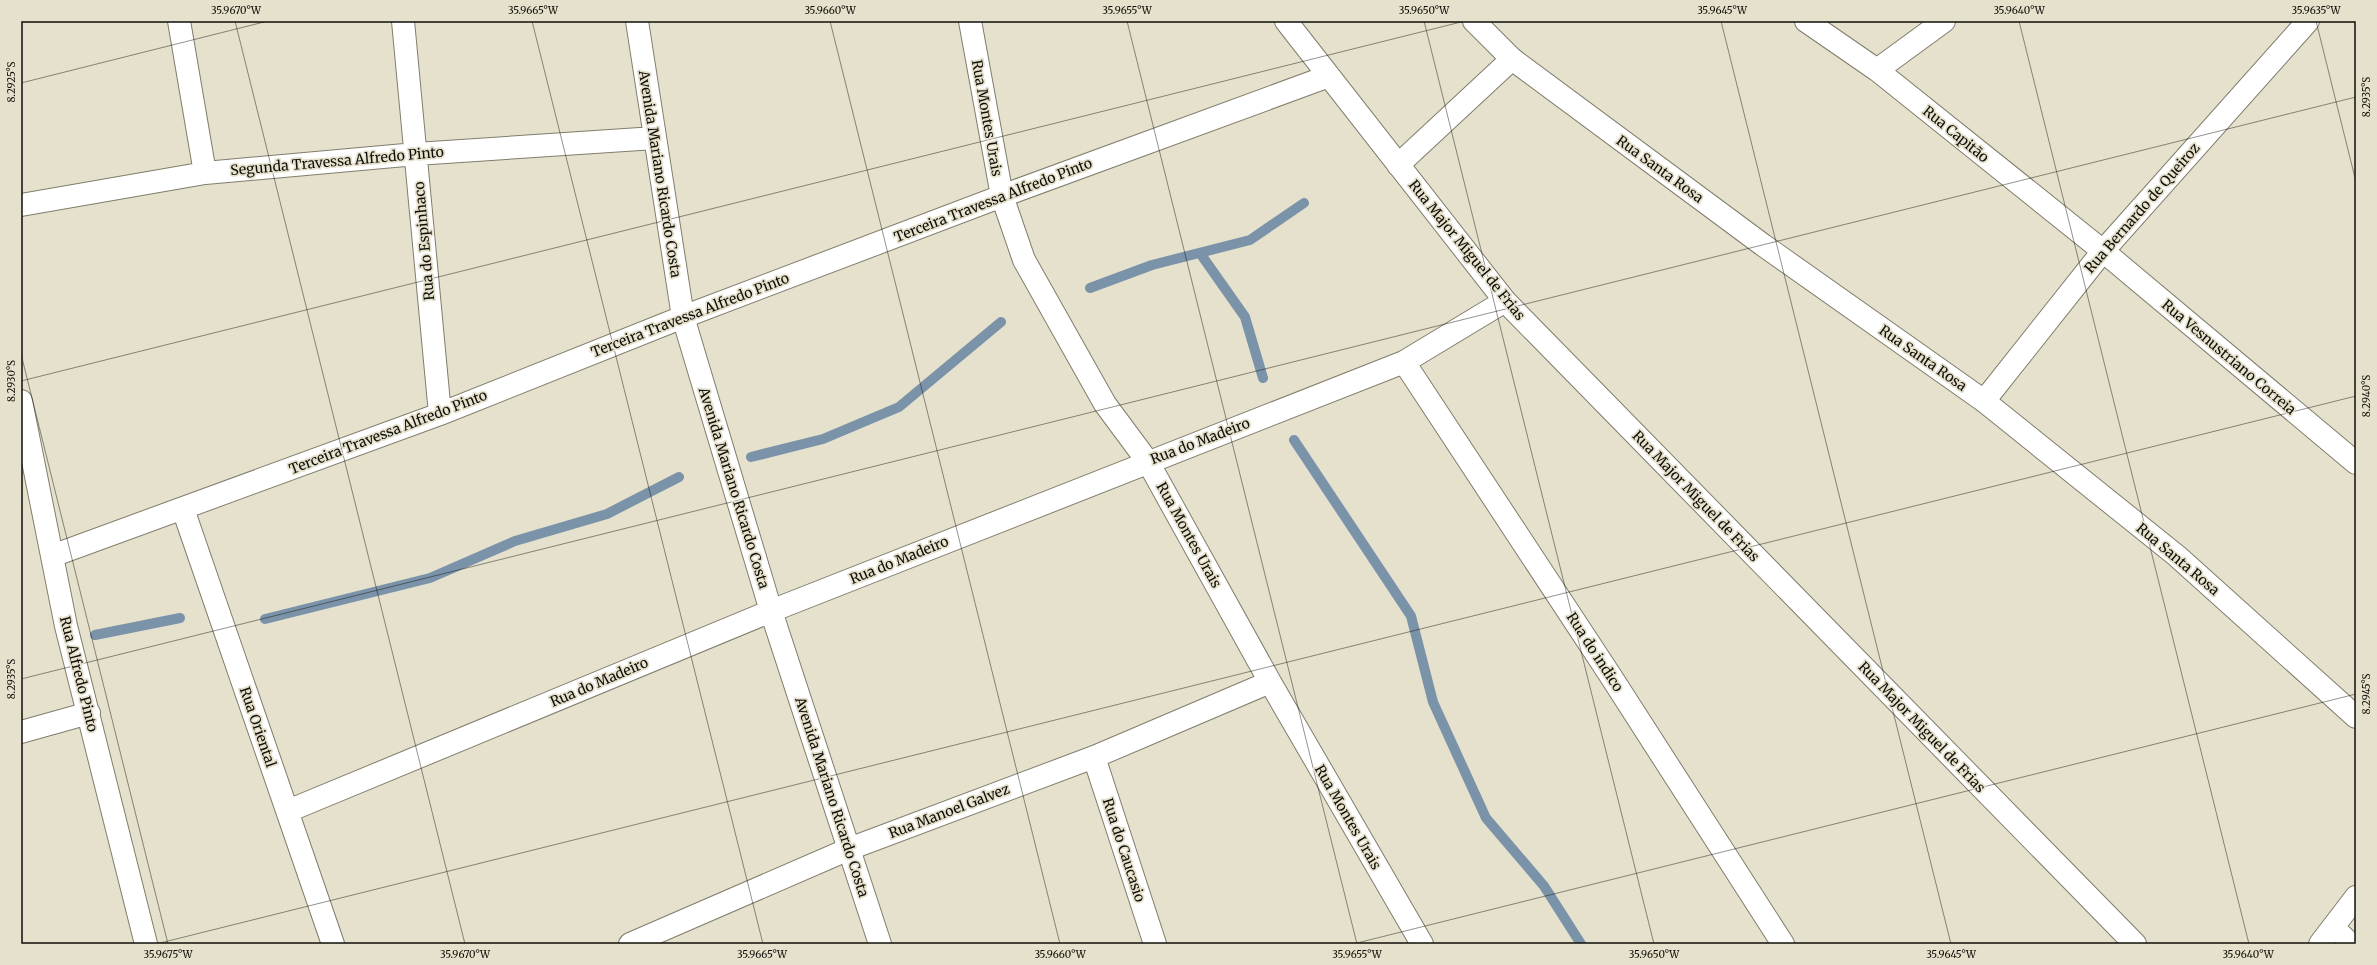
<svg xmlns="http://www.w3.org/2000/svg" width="2377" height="965" viewBox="0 0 2377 965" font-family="Merriweather,serif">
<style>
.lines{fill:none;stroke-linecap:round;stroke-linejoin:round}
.stream{stroke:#7a93a9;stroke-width:10}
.service-casing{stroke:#817d6b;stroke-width:22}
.minor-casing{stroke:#817d6b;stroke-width:24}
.tertiary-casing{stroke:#817d6b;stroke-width:24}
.service{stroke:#fff;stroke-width:20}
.minor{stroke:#fff;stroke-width:22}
.tertiary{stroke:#fff;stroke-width:22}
.ticks{fill:none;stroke:#0f0e07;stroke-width:1;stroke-opacity:0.45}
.labels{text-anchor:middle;stroke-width:3.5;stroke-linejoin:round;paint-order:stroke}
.street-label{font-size:14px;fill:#0f0e07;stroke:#e6e1cd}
.neatline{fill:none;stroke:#0f0e07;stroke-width:1.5}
.ticks-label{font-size:10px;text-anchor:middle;fill:#0f0e07}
</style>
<rect width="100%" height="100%" fill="#e6e1cd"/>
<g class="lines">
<path class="stream" d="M1200,253L1245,317L1263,378
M1090,288L1152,265L1250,240L1304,203
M1294,440L1411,616L1433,702L1486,818L1544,886L1581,944
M751,457L823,439L899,407L1001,322
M265,619L430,578L515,541L607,514L679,477
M95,635L180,618"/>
<defs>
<path id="service" d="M2334,927L2352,944"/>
<path id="minor" d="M179,21L205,173
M403,21L440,414
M637,21L683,317L771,611L880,944
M970,21L1002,196L1024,260L1105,404L1148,462L1270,682L1422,944
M1286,21L1505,301L2135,944
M1806,21L1877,70L2103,251L2356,463
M1877,70L1944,21
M1398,165L1512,59
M21,205L205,173L416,154L655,138
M1404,362L1610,675L1783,944
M21,401L66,626L146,944
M1984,401L2103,251L2308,21
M183,509L333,944
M52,556L440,414L683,317L1002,196L1329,76
M21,732L89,713
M1094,757L1155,944
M288,811L771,611L1404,362L1505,301
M630,944L849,849L1094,757L1270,682
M2320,944L2356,897"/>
<path id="tertiary" d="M1474,21L1512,59L1763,245L1984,401L2177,556L2356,717"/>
</defs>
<use href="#service" class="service-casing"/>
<use href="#minor" class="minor-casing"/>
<use href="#tertiary" class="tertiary-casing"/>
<use href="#service" class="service"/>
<use href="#minor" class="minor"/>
<use href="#tertiary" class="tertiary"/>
</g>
<path class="ticks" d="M235,21L465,944M532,21L763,944M830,21L1060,944M1127,21L1357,944M1424,21L1654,944M1721,21L1951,944M2019,21L2249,944M2316,21L2356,182M21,83L268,21M21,354L168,944M21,381L1465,21M21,679L2356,97M156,944L2356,396M1353,944L2356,694"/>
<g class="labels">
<g class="street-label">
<text transform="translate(987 118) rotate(80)" y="5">Rua Montes Urais</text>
<text transform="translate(1956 134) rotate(39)" y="5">Rua Capitão</text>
<text transform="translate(337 161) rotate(-5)" y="5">Segunda Travessa Alfredo Pinto</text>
<text transform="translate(1660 169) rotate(36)" y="5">Rua Santa Rosa</text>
<text transform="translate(660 174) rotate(81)" y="5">Avenida Mariano Ricardo Costa</text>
<text transform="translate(993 200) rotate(-21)" y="5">Terceira Travessa Alfredo Pinto</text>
<text transform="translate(2142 208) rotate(-49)" y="5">Rua Bernardo de Queiroz</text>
<text transform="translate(424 241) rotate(-95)" y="5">Rua do Espinhaco</text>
<text transform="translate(1467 250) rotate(51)" y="5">Rua Major Miguel de Frias</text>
<text transform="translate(690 315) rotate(-21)" y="5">Terceira Travessa Alfredo Pinto</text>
<text transform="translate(2229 357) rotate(40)" y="5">Rua Vesnustriano Correia</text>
<text transform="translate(1923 358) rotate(35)" y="5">Rua Santa Rosa</text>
<text transform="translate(388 432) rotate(-21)" y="5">Terceira Travessa Alfredo Pinto</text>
<text transform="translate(1200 441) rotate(-21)" y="5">Rua do Madeiro</text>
<text transform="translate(734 488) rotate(73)" y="5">Avenida Mariano Ricardo Costa</text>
<text transform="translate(1696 496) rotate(46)" y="5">Rua Major Miguel de Frias</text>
<text transform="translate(1189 535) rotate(61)" y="5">Rua Montes Urais</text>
<text transform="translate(2178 559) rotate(40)" y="5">Rua Santa Rosa</text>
<text transform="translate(899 560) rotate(-22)" y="5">Rua do Madeiro</text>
<text transform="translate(1595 652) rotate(57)" y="5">Rua do indico</text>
<text transform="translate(79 674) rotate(76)" y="5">Rua Alfredo Pinto</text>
<text transform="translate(599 682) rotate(-23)" y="5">Rua do Madeiro</text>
<text transform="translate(258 727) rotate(71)" y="5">Rua Oriental</text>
<text transform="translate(1922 727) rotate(46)" y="5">Rua Major Miguel de Frias</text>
<text transform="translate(832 797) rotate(72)" y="5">Avenida Mariano Ricardo Costa</text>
<text transform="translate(949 811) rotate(-21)" y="5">Rua Manoel Galvez</text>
<text transform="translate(1348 817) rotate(60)" y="5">Rua Montes Urais</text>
<text transform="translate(1124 850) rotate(72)" y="5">Rua do Caucasio</text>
</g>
</g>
<rect width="2377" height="965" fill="none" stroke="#e6e1cd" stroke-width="44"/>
<rect x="22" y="22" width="2333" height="921" class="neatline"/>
<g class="ticks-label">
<text x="236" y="14">35.9670°W</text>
<text x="533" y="14">35.9665°W</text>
<text x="830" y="14">35.9660°W</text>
<text x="1127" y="14">35.9655°W</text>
<text x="1424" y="14">35.9650°W</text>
<text x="1722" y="14">35.9645°W</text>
<text x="2019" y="14">35.9640°W</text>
<text x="2316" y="14">35.9635°W</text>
<text transform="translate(11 82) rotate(-90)" y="4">8.2925°S</text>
<text transform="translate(2366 97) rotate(-90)" y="4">8.2935°S</text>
<text transform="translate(11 381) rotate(-90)" y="4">8.2930°S</text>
<text transform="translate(2366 396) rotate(-90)" y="4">8.2940°S</text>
<text transform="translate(11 679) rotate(-90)" y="4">8.2935°S</text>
<text transform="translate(2366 694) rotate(-90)" y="4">8.2945°S</text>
<text x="168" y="958">35.9675°W</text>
<text x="465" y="958">35.9670°W</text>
<text x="762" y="958">35.9665°W</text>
<text x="1060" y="958">35.9660°W</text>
<text x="1357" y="958">35.9655°W</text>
<text x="1654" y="958">35.9650°W</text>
<text x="1951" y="958">35.9645°W</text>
<text x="2248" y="958">35.9640°W</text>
</g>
</svg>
